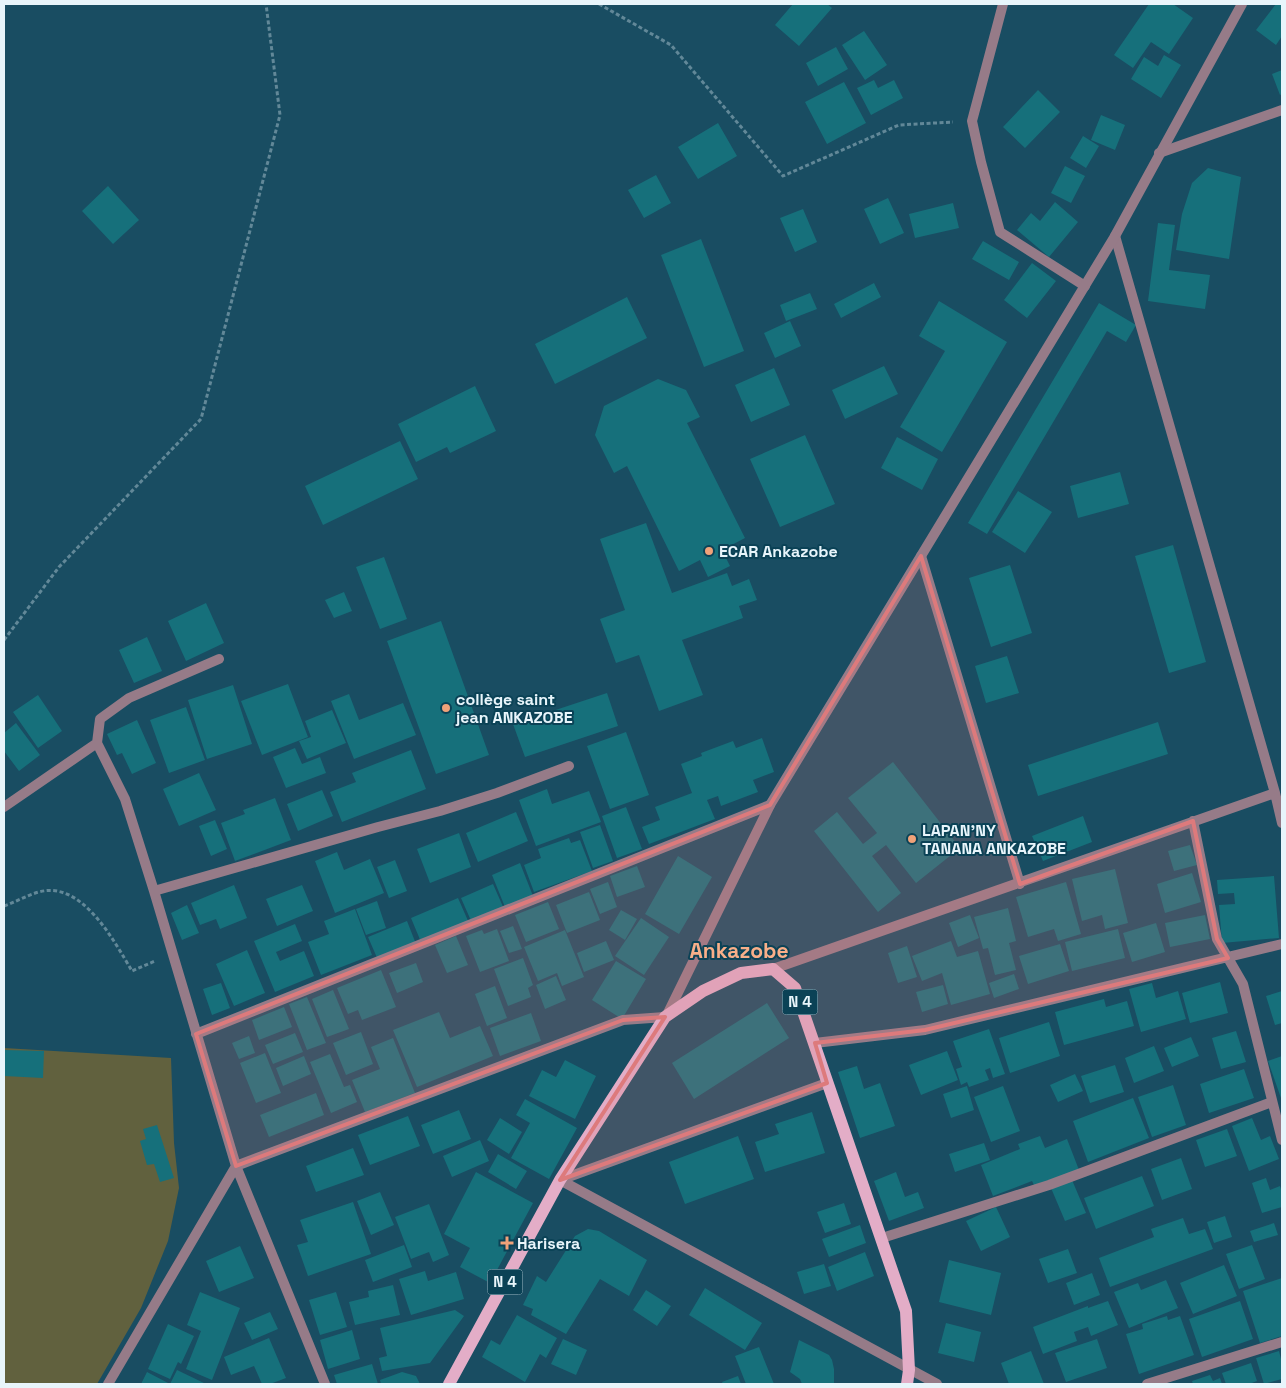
<svg xmlns="http://www.w3.org/2000/svg" width="1286" height="1388" viewBox="0 0 1286 1388" font-family="'Space Grotesk',sans-serif">
<style>
.green{fill:#61613e}
.building{fill:#16707b}
.lines{fill:none;stroke-linecap:round;stroke-linejoin:round}
.path{stroke:#628898;stroke-width:3;stroke-dasharray:4 2.5;stroke-linecap:butt}
.minor{stroke:#967b88;stroke-width:10}
.tertiary{stroke:#967b88;stroke-width:10}
.primary{stroke:#e3adc7;stroke-width:12}
.marked{fill:#dd7a7c;fill-opacity:0.2;stroke:#dd7a7c;stroke-width:4;stroke-linejoin:round}
.poi-dot{fill:#f0a279;stroke:#0b4256;stroke-width:2}
.labels{text-anchor:middle;stroke-width:4;stroke-linejoin:round;paint-order:stroke}
.shield{fill:#0b4256;stroke:#a6bfca;stroke-width:1}
.shield-label{font-size:15px;font-weight:bold;fill:#e8f5fb}
.poi-label{font-size:16px;font-weight:bold;fill:#e8f5fb;stroke:#0b4256;text-anchor:start}
.district-label{font-size:21px;font-weight:bold;fill:#f8af89;stroke:#0b4256}
</style>
<rect width="100%" height="100%" fill="#194d62"/>
<path class="green" d="M4,1048L171,1058L174,1143L179,1188L168,1241L141,1308L97,1384H4Z"/>
<path class="building" d="M793,4H827L832,8L799,46L775,25Z
M1149,4H1173L1193,18L1169,54L1151,42L1133,68L1114,55Z
M1276,4H1282V36L1276,45L1256,30Z
M864,31L887,65L865,80L842,45Z
M836,47L848,69L818,86L806,63Z
M1164,55L1181,65L1161,98L1131,79L1144,57L1158,66Z
M1282,70V94L1280,95L1272,74Z
M874,80L878,88L894,80L903,98L871,115L857,88Z
M844,82L866,123L827,144L805,102Z
M1038,90L1060,112L1025,148L1003,127Z
M1101,115L1125,125L1115,150L1091,140Z
M718,123L737,156L698,179L678,147Z
M1083,136L1099,146L1086,168L1070,158Z
M1065,166L1085,176L1071,203L1051,193Z
M1208,168L1241,177L1229,259L1176,250L1182,214L1192,183Z
M656,175L671,203L644,218L628,190Z
M108,186L139,220L113,244L82,211Z
M888,198L904,233L880,244L864,209Z
M1055,202L1078,222L1049,257L1017,230L1031,213L1040,221Z
M953,203L959,228L915,238L909,214Z
M803,209L817,242L795,252L780,218Z
M1158,223L1175,225L1169,270L1210,275L1205,309L1148,301Z
M701,239L744,351L704,367L661,255Z
M983,241L1019,262L1009,280L972,259Z
M1032,263L1056,281L1027,318L1004,300Z
M874,283L881,297L841,318L834,304Z
M810,293L817,309L786,321L780,305Z
M627,297L647,338L555,384L535,344Z
M939,301L1007,342L942,452L900,427L945,351L919,336Z
M1099,303L1136,325L1126,342L1107,331L987,534L968,523Z
M790,321L801,346L775,358L764,333Z
M884,366L898,394L845,419L832,390Z
M774,368L790,405L751,422L735,385Z
M658,379L686,390L700,417L687,423L745,538L722,550L730,566L708,577L700,560L679,571L627,466L614,473L595,435L604,406Z
M475,386L496,431L450,453L447,447L416,462L398,424Z
M805,435L835,504L780,527L750,459Z
M897,437L938,459L922,490L881,468Z
M400,441L418,479L323,525L305,486Z
M1120,472L1129,504L1078,518L1070,486Z
M1018,491L1052,512L1025,553L992,532Z
M646,523L672,593L727,573L732,586L749,579L757,600L739,606L743,618L682,640L703,695L659,711L639,655L616,663L600,619L625,610L600,539Z
M1173,545L1206,662L1169,673L1135,556Z
M384,557L407,619L380,629L356,567Z
M1010,565L1032,633L991,647L969,578Z
M344,592L352,611L334,618L325,600Z
M206,603L224,643L186,661L168,621Z
M441,621L489,755L436,774L387,641Z
M147,637L162,671L134,683L119,650Z
M1007,656L1019,693L986,703L975,666Z
M288,684L308,737L262,755L241,701Z
M233,685L252,744L207,759L188,700Z
M607,693L618,726L525,757L513,724Z
M349,694L359,720L403,703L416,735L354,759L331,701Z
M38,695L62,731L38,748L13,712Z
M186,707L205,760L169,773L150,720Z
M332,710L346,743L307,759L299,741L311,737L305,721Z
M137,720L156,763L132,774L122,753L117,755L107,734Z
M1158,722L1168,754L1038,796L1028,765Z
M16,723L40,755L19,771L4,751V733Z
M626,732L649,795L610,809L587,746Z
M762,738L774,772L753,780L758,792L721,806L718,796L707,800L715,819L649,844L642,827L660,820L655,807L692,793L681,764L702,756L701,753L733,741L736,748Z
M295,748L302,764L320,757L326,773L286,788L273,757Z
M411,750L426,789L342,822L330,792L356,782L352,773Z
M893,762L960,848L916,883L886,845L872,856L901,893L878,912L814,831L837,812L863,844L877,833L848,798Z
M199,773L216,810L179,826L163,789Z
M547,789L552,804L589,791L601,822L536,846L519,800Z
M322,790L333,816L298,831L287,804Z
M275,798L291,840L235,861L221,823L245,814L243,810Z
M626,807L642,849L617,858L602,816Z
M516,812L528,841L478,862L466,833Z
M1083,816L1092,842L1043,861L1032,836Z
M215,820L227,849L211,856L199,826Z
M600,825L613,861L593,868L580,832Z
M459,833L471,867L430,883L417,849Z
M569,838L571,843L580,840L592,871L534,892L524,865L541,858L538,849Z
M1190,845L1197,865L1174,871L1168,851Z
M337,852L344,870L370,859L384,893L335,913L315,861Z
M678,856L712,877L679,934L645,914Z
M395,860L407,891L389,898L377,867Z
M520,863L533,896L505,907L492,875Z
M637,866L645,887L617,897L610,876Z
M1115,869L1128,923L1105,929L1102,915L1082,921L1072,879Z
M1192,873L1201,902L1165,913L1157,884Z
M1274,876L1279,938L1222,943L1219,905L1235,904L1234,893L1218,894L1217,880Z
M608,882L617,907L600,914L590,889Z
M1066,882L1081,934L1058,941L1054,929L1028,937L1016,897Z
M493,884L504,909L472,923L461,898Z
M234,885L247,918L220,929L216,919L200,925L191,903Z
M302,885L313,911L277,926L266,899Z
M589,892L600,920L567,933L556,905Z
M458,898L469,923L421,942L411,918Z
M377,901L386,928L366,935L356,909Z
M548,902L559,929L526,942L515,915Z
M187,905L199,933L182,940L171,913Z
M1008,908L1016,941L1009,943L1016,970L995,975L988,948L983,949L974,917Z
M355,909L372,955L321,975L308,942L329,934L324,921Z
M621,910L637,919L625,940L609,930Z
M970,915L979,938L958,947L949,923Z
M1205,915L1210,939L1170,947L1165,923Z
M641,918L669,937L644,975L615,956Z
M407,921L416,944L378,960L368,937Z
M1156,923L1165,952L1132,962L1123,933Z
M295,924L302,941L276,952L280,961L304,951L314,976L275,992L254,941Z
M513,926L522,949L509,953L500,931Z
M497,929L509,961L480,972L466,936L482,930L484,934Z
M1118,929L1125,958L1072,971L1065,942Z
M565,930L584,977L562,986L557,973L538,981L524,947Z
M456,936L468,965L447,973L435,945Z
M606,941L614,960L584,972L577,953Z
M951,941L957,957L978,951L990,994L951,1005L942,973L922,981L912,956Z
M1060,944L1069,971L1028,984L1019,956Z
M907,946L917,977L898,983L888,953Z
M247,950L265,993L234,1006L216,964Z
M523,958L533,985L528,988L531,997L508,1006L494,969Z
M616,961L646,979L622,1019L592,1000Z
M416,963L423,982L397,993L389,973Z
M381,970L396,1007L362,1020L358,1010L348,1014L337,988Z
M1014,974L1019,989L994,998L989,983Z
M556,976L566,1000L545,1009L536,985Z
M1220,982L1228,1013L1190,1023L1182,993Z
M221,983L230,1008L212,1015L203,989Z
M1152,983L1156,998L1178,991L1186,1019L1141,1032L1129,989Z
M943,985L948,1004L922,1012L916,992Z
M495,986L507,1018L487,1026L475,994Z
M333,990L349,1029L327,1037L312,999Z
M1282,991V1023L1275,1025L1266,996Z
M307,997L326,1043L307,1050L289,1004Z
M1104,999L1106,1007L1127,1001L1134,1026L1064,1045L1055,1012Z
M767,1003L789,1038L694,1099L672,1063Z
M284,1007L292,1027L259,1040L252,1020Z
M439,1012L450,1038L480,1026L493,1056L417,1087L393,1030Z
M531,1013L541,1041L500,1056L490,1028Z
M1049,1022L1060,1056L1010,1073L999,1038Z
M989,1029L1005,1074L993,1078L990,1068L985,1070L989,1080L969,1087L967,1082L961,1085L956,1069L962,1067L953,1041Z
M1236,1031L1246,1062L1221,1069L1212,1038Z
M361,1032L373,1064L346,1075L333,1043Z
M295,1033L303,1052L273,1064L265,1045Z
M249,1036L255,1053L239,1059L232,1043Z
M1191,1037L1199,1056L1172,1067L1164,1048Z
M393,1038L415,1093L365,1112L352,1080L380,1069L371,1047Z
M1154,1046L1164,1071L1134,1083L1125,1058Z
M4,1050L44,1051L43,1078L4,1076Z
M947,1051L958,1080L921,1095L909,1065Z
M265,1053L281,1093L256,1103L240,1063Z
M330,1054L344,1087L350,1085L357,1102L331,1113L310,1062Z
M304,1056L311,1074L283,1086L276,1068Z
M1282,1056V1101L1268,1061Z
M565,1060L596,1076L575,1119L529,1096L542,1070L556,1077Z
M1115,1065L1124,1092L1090,1103L1081,1076Z
M857,1066L864,1089L880,1083L895,1126L860,1138L838,1072Z
M1244,1069L1254,1098L1209,1113L1200,1084Z
M1075,1074L1083,1091L1058,1102L1050,1085Z
M1173,1085L1186,1125L1152,1137L1138,1097Z
M967,1086L974,1110L951,1118L943,1094Z
M1003,1086L1020,1131L991,1142L974,1097Z
M316,1093L324,1115L269,1137L260,1115Z
M1133,1098L1149,1138L1088,1162L1073,1121Z
M525,1099L577,1128L549,1179L511,1158L530,1123L516,1115Z
M459,1110L471,1139L433,1154L421,1125Z
M812,1112L825,1153L765,1172L755,1142L779,1134L775,1124Z
M408,1116L420,1146L370,1165L358,1135Z
M500,1118L522,1132L509,1154L487,1140Z
M1252,1118L1261,1140L1270,1136L1279,1159L1249,1171L1232,1126Z
M157,1125L174,1178L160,1182L154,1164L147,1165L140,1141L146,1139L143,1129Z
M1227,1129L1237,1156L1205,1167L1196,1140Z
M738,1136L754,1179L685,1204L669,1162Z
M1040,1136L1045,1148L1067,1139L1079,1170L1035,1187L1032,1181L993,1196L981,1165L1020,1149L1018,1144Z
M480,1140L489,1161L452,1177L443,1156Z
M984,1143L990,1160L955,1172L949,1154Z
M353,1148L364,1175L316,1192L306,1166Z
M498,1154L527,1171L516,1189L488,1172Z
M1181,1158L1192,1189L1162,1200L1151,1169Z
M476,1172L533,1203L490,1283L460,1267L470,1248L444,1234Z
M896,1172L905,1197L918,1192L924,1208L889,1221L874,1181Z
M1142,1176L1154,1206L1096,1229L1084,1198Z
M1266,1178L1270,1190L1280,1186L1282,1192V1207L1262,1213L1252,1183Z
M1072,1180L1086,1213L1065,1221L1051,1188Z
M380,1192L394,1225L371,1235L357,1201Z
M353,1202L371,1254L308,1276L297,1245L308,1242L300,1220Z
M844,1203L851,1224L825,1233L817,1212Z
M429,1204L449,1255L433,1262L429,1252L411,1259L395,1217Z
M996,1207L1010,1237L981,1251L966,1221Z
M1225,1216L1232,1237L1214,1243L1207,1222Z
M1183,1218L1189,1234L1205,1229L1213,1249L1110,1287L1099,1258L1154,1237L1151,1229Z
M1274,1223L1278,1235L1254,1242L1250,1231Z
M860,1225L866,1243L829,1257L822,1239Z
M588,1229L599,1231L647,1260L629,1296L600,1279L566,1334L531,1315L533,1309L523,1305L537,1276L546,1282L575,1236Z
M404,1245L412,1267L373,1282L365,1260Z
M1252,1245L1265,1279L1239,1289L1226,1254Z
M240,1246L254,1278L219,1292L206,1261Z
M1068,1249L1077,1273L1048,1283L1039,1259Z
M865,1252L874,1276L837,1291L828,1267Z
M949,1260L1001,1273L991,1315L939,1302Z
M824,1264L831,1286L804,1294L797,1272Z
M1224,1265L1237,1296L1193,1314L1180,1283Z
M425,1271L428,1281L456,1272L464,1299L411,1315L399,1279Z
M1092,1273L1100,1295L1074,1305L1066,1283Z
M1282,1278V1336L1260,1343L1243,1291Z
M1166,1280L1178,1308L1129,1328L1114,1292L1138,1283L1141,1290Z
M393,1285L400,1315L355,1325L349,1302L369,1297L368,1291Z
M705,1288L762,1323L745,1350L689,1315Z
M646,1290L671,1306L657,1326L633,1310Z
M200,1292L240,1308L212,1380L186,1369L201,1331L187,1325Z
M336,1292L347,1327L320,1335L309,1300Z
M1108,1301L1118,1325L1091,1336L1088,1327L1074,1332L1077,1341L1043,1354L1033,1327L1088,1306V1308Z
M1240,1301L1253,1339L1202,1357L1189,1319Z
M455,1310L464,1316L430,1363L382,1371L379,1358L387,1356L380,1328Z
M270,1312L278,1329L252,1340L244,1323Z
M517,1315L557,1338L546,1358L540,1354L525,1382L482,1357L491,1340L500,1345Z
M1167,1316L1168,1320L1180,1316L1194,1355L1139,1374L1126,1334L1143,1329L1142,1324Z
M946,1323L981,1332L974,1362L938,1353Z
M168,1324L194,1336L181,1364L178,1362L170,1379L148,1369Z
M352,1330L360,1359L328,1369L320,1340Z
M269,1338L286,1378L270,1384H262L254,1366L231,1375L224,1357Z
M563,1339L587,1350L576,1375L551,1364Z
M1097,1339L1107,1368L1066,1382L1055,1353Z
M799,1340L829,1355L832,1360L834,1369V1384H802L800,1379L790,1372Z
M759,1347L774,1384H746L735,1356Z
M1031,1351L1044,1384H1009L1001,1363Z
M1279,1351L1282,1363V1379L1264,1384L1256,1358Z
M1251,1363L1257,1381L1249,1384H1226L1222,1373Z
M372,1364L378,1384H337L334,1375Z
M177,1370L206,1384H141L147,1372L170,1384Z
M402,1372L416,1376L420,1384H381L380,1380Z
M1210,1375L1213,1381L1220,1378L1222,1384H1193L1192,1381Z
M738,1376L741,1384H723L722,1382Z"/>
<g class="lines">
<path class="path" d="M599,4L671,45L783,176L899,125L953,122
M4,640L59,567L201,419L280,115L266,4
M4,906C16,902 27,895 39,892C82,880 114,941 132,971L155,961"/>
<path class="minor" d="M1003,4L972,121L981,162L1000,232L1085,286
M1159,153L1282,110
M1115,236L1275,793L1282,823
M921,556L1020,884
M97,743L100,719L129,698L219,659
M4,807L97,743L125,799L154,891L236,1166L325,1384
M1193,821L1217,939L1243,984L1282,1140
M154,891L378,827L440,811L497,793L569,766
M773,969L1275,793
M196,1034L770,805
M815,1043L925,1030L1282,944
M560,1180L937,1384
M560,1180L827,1083
M882,1238L1049,1185L1272,1102
M108,1384L236,1166L623,1020L665,1017
M1147,1384L1282,1342"/>
<path class="tertiary" d="M666,1017L770,805L1115,236L1242,4"/>
<path class="primary" d="M449,1384L560,1180L665,1017L703,991L741,973L773,969L795,988L906,1311L909,1370L907,1384"/>
</g>
<path class="marked" d="M921,556L1020,884L1193,821L1217,939L1228,958L925,1030L815,1043L827,1083L560,1180L665,1017L623,1020L236,1166L196,1034L770,805Z"/>
<g class="poi-dot">
<circle cx="709" cy="551" r="5"/>
<circle cx="446" cy="708" r="5"/>
<circle cx="912" cy="839" r="5"/>
<path d="M504.5 1235.5h5v5h5v5h-5v5h-5v-5h-5v-5h5z"/>
</g>
<g class="labels">
<g class="shield">
<rect x="782.5" y="989.5" width="35" height="25" rx="4"/>
<rect x="487.5" y="1269.5" width="35" height="25" rx="4"/>
</g>
<g class="shield-label">
<text x="800" y="1007">N 4</text>
<text x="505" y="1287">N 4</text>
</g>
<g class="poi-label">
<text x="719" y="557">ECAR Ankazobe</text>
<text x="456" y="705">collège saint<tspan x="456" dy="18">jean ANKAZOBE</tspan></text>
<text x="922" y="836">LAPAN'NY<tspan x="922" dy="18">TANANA ANKAZOBE</tspan></text>
<text x="517" y="1249">Harisera</text>
</g>
<g class="district-label">
<text x="739" y="958">Ankazobe</text>
</g>
</g>
<rect width="1286" height="1388" fill="none" stroke="#e8f5fb" stroke-width="10"/>
</svg>
